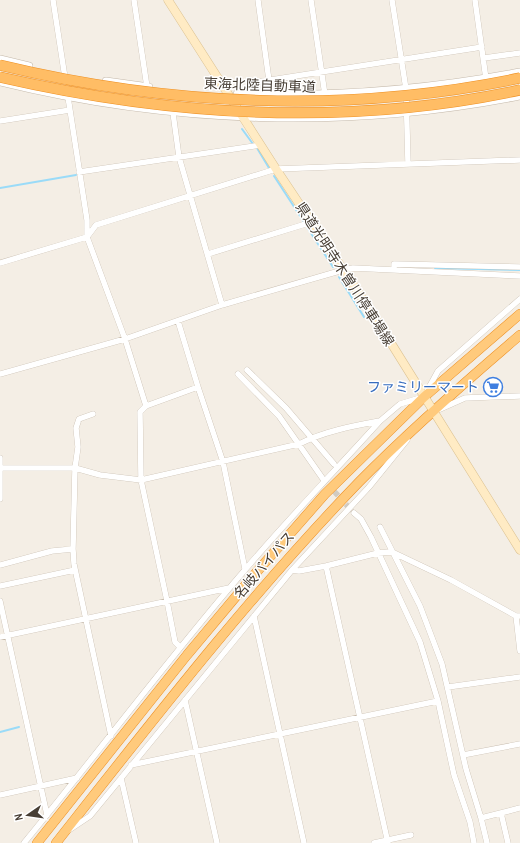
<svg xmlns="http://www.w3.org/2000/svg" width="520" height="843" viewBox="0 0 520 843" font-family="'Archivo Narrow','Noto Sans JP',sans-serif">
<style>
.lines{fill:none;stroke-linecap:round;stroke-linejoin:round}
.stream{stroke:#9adbf8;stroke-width:2}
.minor-tunnel{stroke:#d1cbc2;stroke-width:5.5;stroke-dasharray:5.5 3;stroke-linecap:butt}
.minor-casing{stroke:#c4b8a9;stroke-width:6}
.tertiary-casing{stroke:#c4b8a9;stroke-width:8}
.secondary-casing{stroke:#dcc291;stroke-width:9}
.trunk-casing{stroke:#ee9125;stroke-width:10}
.minor{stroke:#fff;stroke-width:5.5}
.tertiary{stroke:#fff;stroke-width:7}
.secondary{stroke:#ffebc4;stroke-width:8}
.trunk{stroke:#ffca7c;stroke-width:9}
.motorway-bridge-casing{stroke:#ee9125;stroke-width:11;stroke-linecap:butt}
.motorway-bridge{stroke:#ffbd65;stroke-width:10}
.labels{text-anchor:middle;stroke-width:3;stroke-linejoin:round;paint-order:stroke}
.street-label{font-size:14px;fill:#473e34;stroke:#fff}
.shop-label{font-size:14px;fill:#366cbe;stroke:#fff;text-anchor:end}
</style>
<rect width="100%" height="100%" fill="#f4eee5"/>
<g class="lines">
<path class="stream" d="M242,129L253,144
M257,148L269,168
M274,176L304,222
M0,188L76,175
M307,227L333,267
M435,268L520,270
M339,277L364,317
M0,732L19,727"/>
<path class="minor-tunnel" d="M323,479L352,511"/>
<defs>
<path id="minor" d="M53,0L87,220V237L125,339L146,406
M134,0L147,87
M258,0L271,95
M311,0L325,95
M392,0L406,89L408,164
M475,0L486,79
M484,58L520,53
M251,83L482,47
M173,113L179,157L222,305
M0,121L70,110
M79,172L261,145
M208,254L312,222
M0,263L87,237L96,225L276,169L520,160
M394,270V264L520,267
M178,321L198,387L223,462L245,569
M247,370L286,408L334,464
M0,374L125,339L222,305L343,270L353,268L520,276
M238,374L279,416L323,479
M427,391L438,371L520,299
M438,410L465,398L520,396
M93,414L79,419L76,428L78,447L75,468L73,549L74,564L111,736
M0,458V499
M0,468H75L100,475L141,480L299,444C325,431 353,426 380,421
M354,513L361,519L371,537L420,642L438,701L454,775L470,822L474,843
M380,527L420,606L442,664L466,769L481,818L487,843
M0,565L52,551L73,549
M326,566L388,843
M292,570L299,571L326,566L378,553L392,552L451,580L516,616H520
M0,586L75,570
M0,601L47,815
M254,616L304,843
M516,616L520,651
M0,637L229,588
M180,647L175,642L167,601L141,480L140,412L146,406L198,387
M448,687L520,677
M185,700L217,843
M463,755L520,744
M131,765L438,701
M121,778L136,843
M0,795L77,778
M501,813L508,843
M481,818L520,808
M69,830L90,816L292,570L369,487L407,440
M24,843C98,753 168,659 244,571C288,519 335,471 380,421L400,404L420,398
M374,843L411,835"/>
<path id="tertiary" d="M0,59L29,66
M106,81L149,87
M0,82C170,124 348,130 520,96
M237,94C333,97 426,90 520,72"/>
<path id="secondary" d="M168,0L276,169L376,319L520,550"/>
<path id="trunk" d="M37,843L187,655L254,575L325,494L424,397L520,314
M56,843C153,720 250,595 359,482C410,430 465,382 520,335"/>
</defs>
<use href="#minor" class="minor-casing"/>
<use href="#tertiary" class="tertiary-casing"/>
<use href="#secondary" class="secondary-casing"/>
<use href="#trunk" class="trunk-casing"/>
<use href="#minor" class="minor"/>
<use href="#tertiary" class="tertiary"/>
<use href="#secondary" class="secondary"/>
<use href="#trunk" class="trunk"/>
<defs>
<path id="motorway-bridge" d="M0,65C170,106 348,114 520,78
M0,77C170,116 348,127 520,90"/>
</defs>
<use href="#motorway-bridge" class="motorway-bridge-casing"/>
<use href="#motorway-bridge" class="motorway-bridge"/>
</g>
<defs>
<symbol id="supermarket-ring" viewBox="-11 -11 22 22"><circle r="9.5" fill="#fff" stroke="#3f7fe0" stroke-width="1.5"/><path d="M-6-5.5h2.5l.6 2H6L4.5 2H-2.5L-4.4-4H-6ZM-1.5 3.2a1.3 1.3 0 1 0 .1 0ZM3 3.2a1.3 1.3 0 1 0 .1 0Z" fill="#3f7fe0"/></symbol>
</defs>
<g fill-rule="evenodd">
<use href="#supermarket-ring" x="482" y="376" width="22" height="22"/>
</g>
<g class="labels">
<g class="street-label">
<text transform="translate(260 85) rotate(2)" y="5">東海北陸自動車道</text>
<text transform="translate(345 274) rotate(57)" y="5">県道光明寺木曽川停車場線</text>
<text transform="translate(264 565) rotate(-49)" y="5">名岐バイパス</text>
</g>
<g class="shop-label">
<text x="479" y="392">ファミリーマート</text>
</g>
</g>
<g transform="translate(28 815) rotate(257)" stroke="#ffffff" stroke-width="3" paint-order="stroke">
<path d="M0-3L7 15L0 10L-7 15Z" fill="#473e34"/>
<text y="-6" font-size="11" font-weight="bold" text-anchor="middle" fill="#473e34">N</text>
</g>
</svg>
